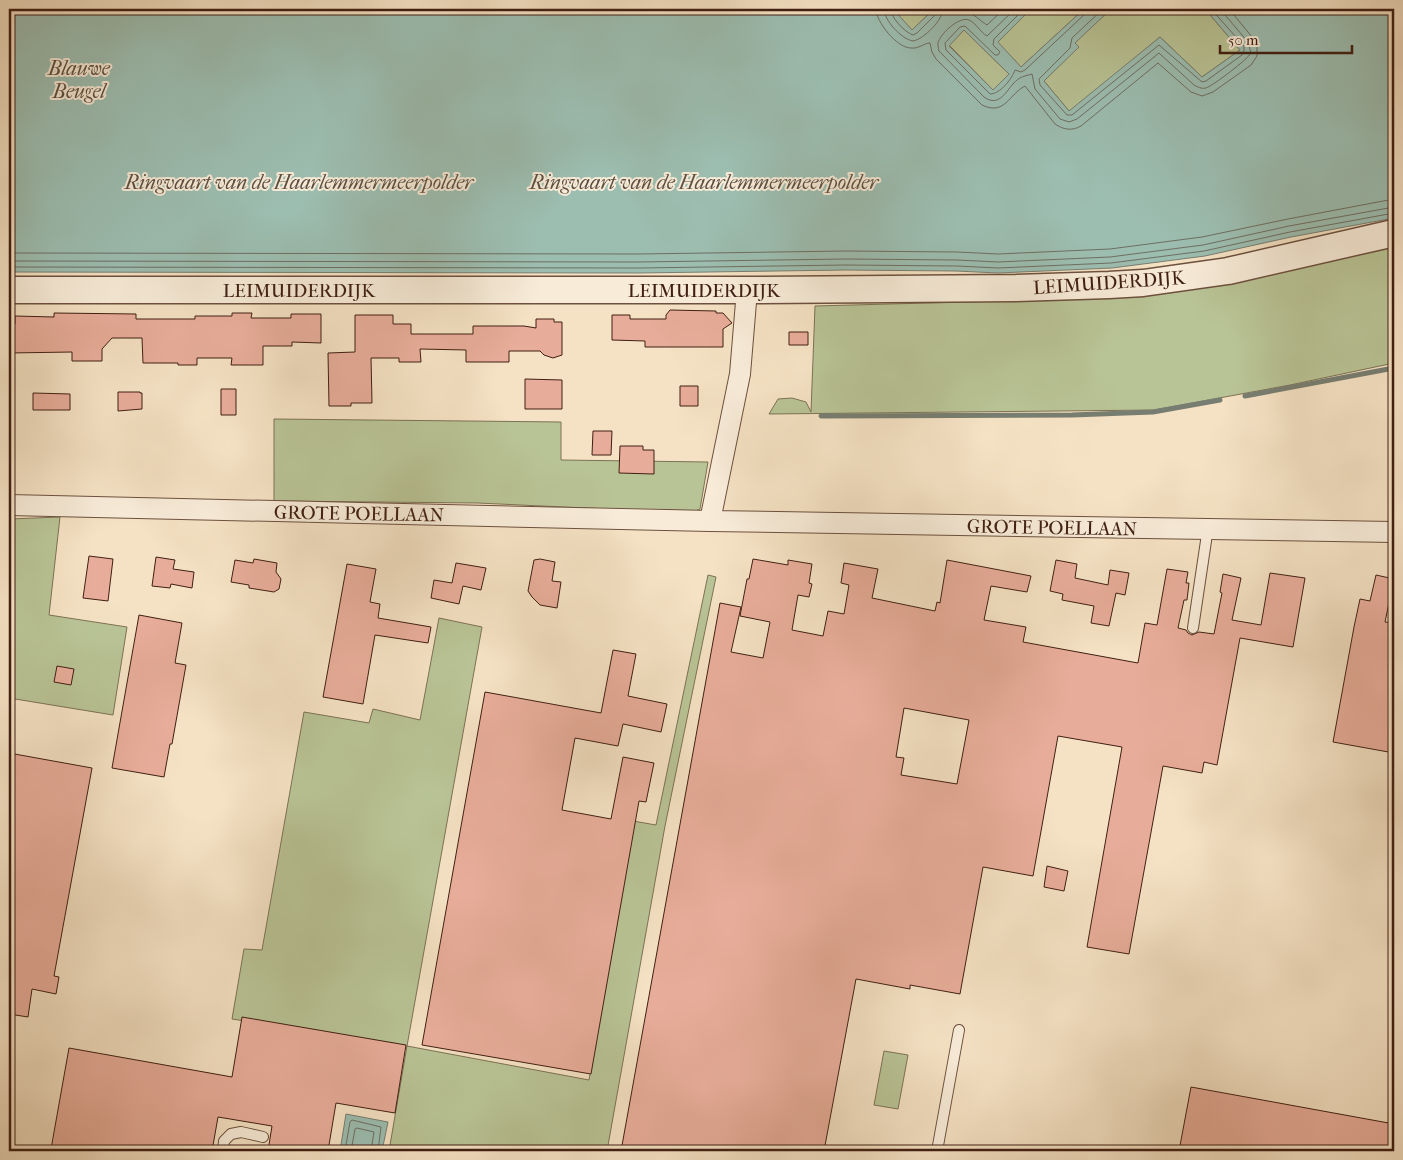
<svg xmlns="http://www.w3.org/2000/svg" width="1403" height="1160" viewBox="0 0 1403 1160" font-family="'IM FELL French Canon',serif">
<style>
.green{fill:#b9c496;stroke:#7c7254}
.water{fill:#9cbeb1;stroke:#777e71;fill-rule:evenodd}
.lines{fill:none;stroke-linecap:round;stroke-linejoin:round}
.shore{stroke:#6e6e62;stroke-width:1}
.stream{stroke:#777e71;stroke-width:5}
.building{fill:#e8ad9a;stroke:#401f12;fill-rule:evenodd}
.service-casing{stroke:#6d503e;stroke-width:12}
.minor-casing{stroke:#6d503e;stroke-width:22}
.tertiary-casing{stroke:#6d503e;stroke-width:29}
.service{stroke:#f8ecd9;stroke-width:10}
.minor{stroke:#f8ecd9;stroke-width:20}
.tertiary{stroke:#f8ecd9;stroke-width:26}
.labels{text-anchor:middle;stroke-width:4;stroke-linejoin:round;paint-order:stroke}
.street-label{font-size:19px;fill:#401f12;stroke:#f8ecd9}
.water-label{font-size:20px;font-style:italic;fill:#5c4f42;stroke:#f8ecd9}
</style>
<rect width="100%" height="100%" fill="#f5e2c4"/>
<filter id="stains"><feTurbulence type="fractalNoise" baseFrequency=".004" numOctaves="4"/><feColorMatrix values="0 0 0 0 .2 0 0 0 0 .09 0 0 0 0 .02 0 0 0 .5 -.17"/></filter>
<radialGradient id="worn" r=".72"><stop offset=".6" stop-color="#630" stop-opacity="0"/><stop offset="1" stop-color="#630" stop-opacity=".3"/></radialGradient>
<path class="green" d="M896,9H934L912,30L894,11Z
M1031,9H1084L1021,67L997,42Z
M1111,9H1205L1240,50L1202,77L1160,37L1075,109L1069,111L1044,81L1078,47L1074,43Z
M964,30L1009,74L993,90L949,45Z
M1394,246V363L1290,385L1154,410L769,414L778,399L792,398L806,402L811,412L815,306L1002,301L1132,290Z
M274,419L561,422V460L708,462L700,509L691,513L478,503L274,501Z
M60,517L49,615L127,627L113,715L9,698V519Z
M708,575L716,577L665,826L607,1151H389L407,1046L232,1019L244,949L262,950L304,712L369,723L373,709L420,720L439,618L482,627L407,1046L589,1080L633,821L656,825Z
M884,1051L908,1055L898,1109L874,1105Z"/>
<path class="water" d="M9,9H896L895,11L912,30L934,9H1031L998,42L1021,67L1084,9H1111L1075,43L1079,47L1044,81L1069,111L1160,37L1202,77L1240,50L1205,9H1394V218L1291,237L1205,256L1112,268L998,273L956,271L846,270L639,273L9,272ZM964,30L1009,74L993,90L949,46Z
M346,1114L388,1122L382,1151H340Z"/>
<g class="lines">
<path class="shore" d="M876,9C876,22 897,48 911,48C919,49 924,43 930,43L932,52L936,59L982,105C1005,116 1009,94 1025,86L1055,124C1064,130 1072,131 1081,126L1158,63L1191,92L1202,96L1213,92L1251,65L1257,56V43L1229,9
M884,9C884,20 901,39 913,41C924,39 943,20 943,9
M890,9C891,17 904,32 913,35L917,33L936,14L937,9
M951,9L953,14C971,8 973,16 987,25L1004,9
M1015,9L987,36C980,32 976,23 969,20C959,16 940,34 938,43C938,46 938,47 939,51L984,97C1002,110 1008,84 1020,78C1023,76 1029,75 1032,74L1035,89L1060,119L1069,122L1077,119L1159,53L1194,85C1198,87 1201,89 1206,88C1214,85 1248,59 1251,53L1248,42L1220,9
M1024,9L994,39L993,45L1000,52L998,55H995L965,26L960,27L945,43L946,50L990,94C1000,94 1012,79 1015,70L1021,72L1025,70L1085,14L1087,9
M1103,9L1072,38L1070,48L1039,79L1040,85L1067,115H1072L1159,45L1202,82L1206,81L1242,55L1244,51V46L1211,9
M9,253L639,254L846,251L957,252L998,254L1110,249L1202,237L1288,219L1394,199
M9,261L639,262L846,259L957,260L998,262L1110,257L1203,245L1289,226L1394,207
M9,267L639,268L846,265L957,266L998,268L1111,263L1204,251L1290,232L1394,213
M345,1151L350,1122L352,1120L381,1127L378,1151
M351,1151L355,1129L357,1128L374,1132L371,1151"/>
<path class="stream" d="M1245,396L1394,368
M821,416L1072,415L1153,412L1220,400"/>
</g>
<path class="building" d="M670,310L716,311V313H723L732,323L723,329V347H645V341L612,340V315H630V319H666V315Z
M54,313L136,314V319H195V316H232V313H252L251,318H291V314H321V343L292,342V346H263V365H231L232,358H197V365H178V363H143L142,338H112L102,349V361H72V352L9,353V324H15V316L54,317Z
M355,315H393V324H411V334H473V326H524L536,328V319H554V322H562V355L553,358L544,355L540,351H509V362H466V350L420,349L421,362H399V358H371L372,403H351V406H329L328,353L355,352Z
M789,332H808V345H789Z
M525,379L562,380V409H525Z
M680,386H698V406H680Z
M221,389H236V415H221Z
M118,392H140V393H142V409L118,411Z
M33,393L70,394V410H33Z
M593,431H612L611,455H592Z
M620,446H643V450H654V474L619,473Z
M89,556L113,559L108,601L83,598Z
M156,557L175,560L173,569L194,572L192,588L171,584L170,588L152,586Z
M254,559L277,563L276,572L281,579L279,589L274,592L249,588V585L231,582L235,560L253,563Z
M540,559L555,562L552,581L561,582L557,608L540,605L532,597L528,591L534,560Z
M753,559L788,565V560L812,564L809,583L812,584L809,597L798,595L792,630L823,636L828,611L844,614L849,585L841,583L844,563L878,569L872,598L935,611L937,602L940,603L947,560L1031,576L1027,592L991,586L984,620L1026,627L1023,642L1138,663L1145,623L1157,625L1167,569L1188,572L1186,583H1189L1187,600H1184L1178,628L1186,630L1188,633L1192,635L1199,632L1214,634L1222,593L1220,592L1223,574L1241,578L1232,620L1261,625L1270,573L1305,578L1293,647L1240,638L1217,765L1204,762L1202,773L1163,766L1129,954L1087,947L1122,747L1058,736L1033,876L983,867L960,994L910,985V989L856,979L824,1151H621L720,603L741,607L731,652L763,658L770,622L740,616L747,579H749ZM904,708L969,720L957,784L901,775L904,758L896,757Z
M1056,560L1077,564L1075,578L1108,585L1110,570L1129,573L1125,595L1116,593L1109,626L1091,623L1094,606L1062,600L1063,594L1050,591Z
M456,563L486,568L481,590L463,586L459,604L431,598L434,580L452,583Z
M347,564L376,569L370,602L380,604L378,618L431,627L428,643L375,635L363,704L323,697Z
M1376,575L1394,579L1385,622L1394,623V753L1333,742L1354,627L1360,599L1370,601Z
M139,615L182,623L175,663L186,665L172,744H170L164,777L112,768Z
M613,650L636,654L628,696L667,704L661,732L623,724L618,746L575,738L562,810L611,819L623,757L654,763L646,802L639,801L591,1074L422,1045L485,692L601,713Z
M57,666L74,669L71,685L54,682Z
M9,753L92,768L54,976L59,977L56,994L32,989L28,1017L9,1014Z
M1047,866L1068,871L1064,891L1044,887Z
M242,1017L406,1045L395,1113L336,1103L328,1151H268L272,1126L218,1117L212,1151H63L51,1149L69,1048L232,1077Z
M1191,1087L1394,1124V1151H1179Z"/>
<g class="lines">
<defs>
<path id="service" d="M1193,628L1206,541L1207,530
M223,1151L224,1141L231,1134L241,1132L263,1137
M937,1151L959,1030"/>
<path id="minor" d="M9,505L710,521L1394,532
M710,521L740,374L747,290"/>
<path id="tertiary" d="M9,290H761L1016,288L1109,285L1143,283L1228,271L1394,233"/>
</defs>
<use href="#service" class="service-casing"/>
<use href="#minor" class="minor-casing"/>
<use href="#tertiary" class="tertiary-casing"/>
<use href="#service" class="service"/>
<use href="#minor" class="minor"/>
<use href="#tertiary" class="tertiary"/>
</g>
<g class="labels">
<g class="street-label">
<text transform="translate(1109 282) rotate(-4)" y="7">LEIMUIDERDIJK</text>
<text x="299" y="297">LEIMUIDERDIJK</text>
<text x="704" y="297">LEIMUIDERDIJK</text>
<text transform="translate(359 513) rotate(1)" y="7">GROTE POELLAAN</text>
<text transform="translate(1052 527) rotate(1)" y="7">GROTE POELLAAN</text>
</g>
<g class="water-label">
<text x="79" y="75">Blauwe<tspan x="79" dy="23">Beugel</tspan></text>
<text x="299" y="189">Ringvaart van de Haarlemmermeerpolder</text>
<text x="704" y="189">Ringvaart van de Haarlemmermeerpolder</text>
</g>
</g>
<rect width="1403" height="1160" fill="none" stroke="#f5e2c4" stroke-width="30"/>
<rect x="10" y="10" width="1383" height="1140" fill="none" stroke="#401f12" stroke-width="2.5"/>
<rect x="15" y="15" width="1373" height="1130" fill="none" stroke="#401f12"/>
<path d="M1220 45v8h132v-8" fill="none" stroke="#401f12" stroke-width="2.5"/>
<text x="1228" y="45" font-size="15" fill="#401f12" stroke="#f8ecd9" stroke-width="4" paint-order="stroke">50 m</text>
<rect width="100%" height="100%" filter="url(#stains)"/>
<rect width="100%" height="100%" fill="url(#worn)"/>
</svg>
